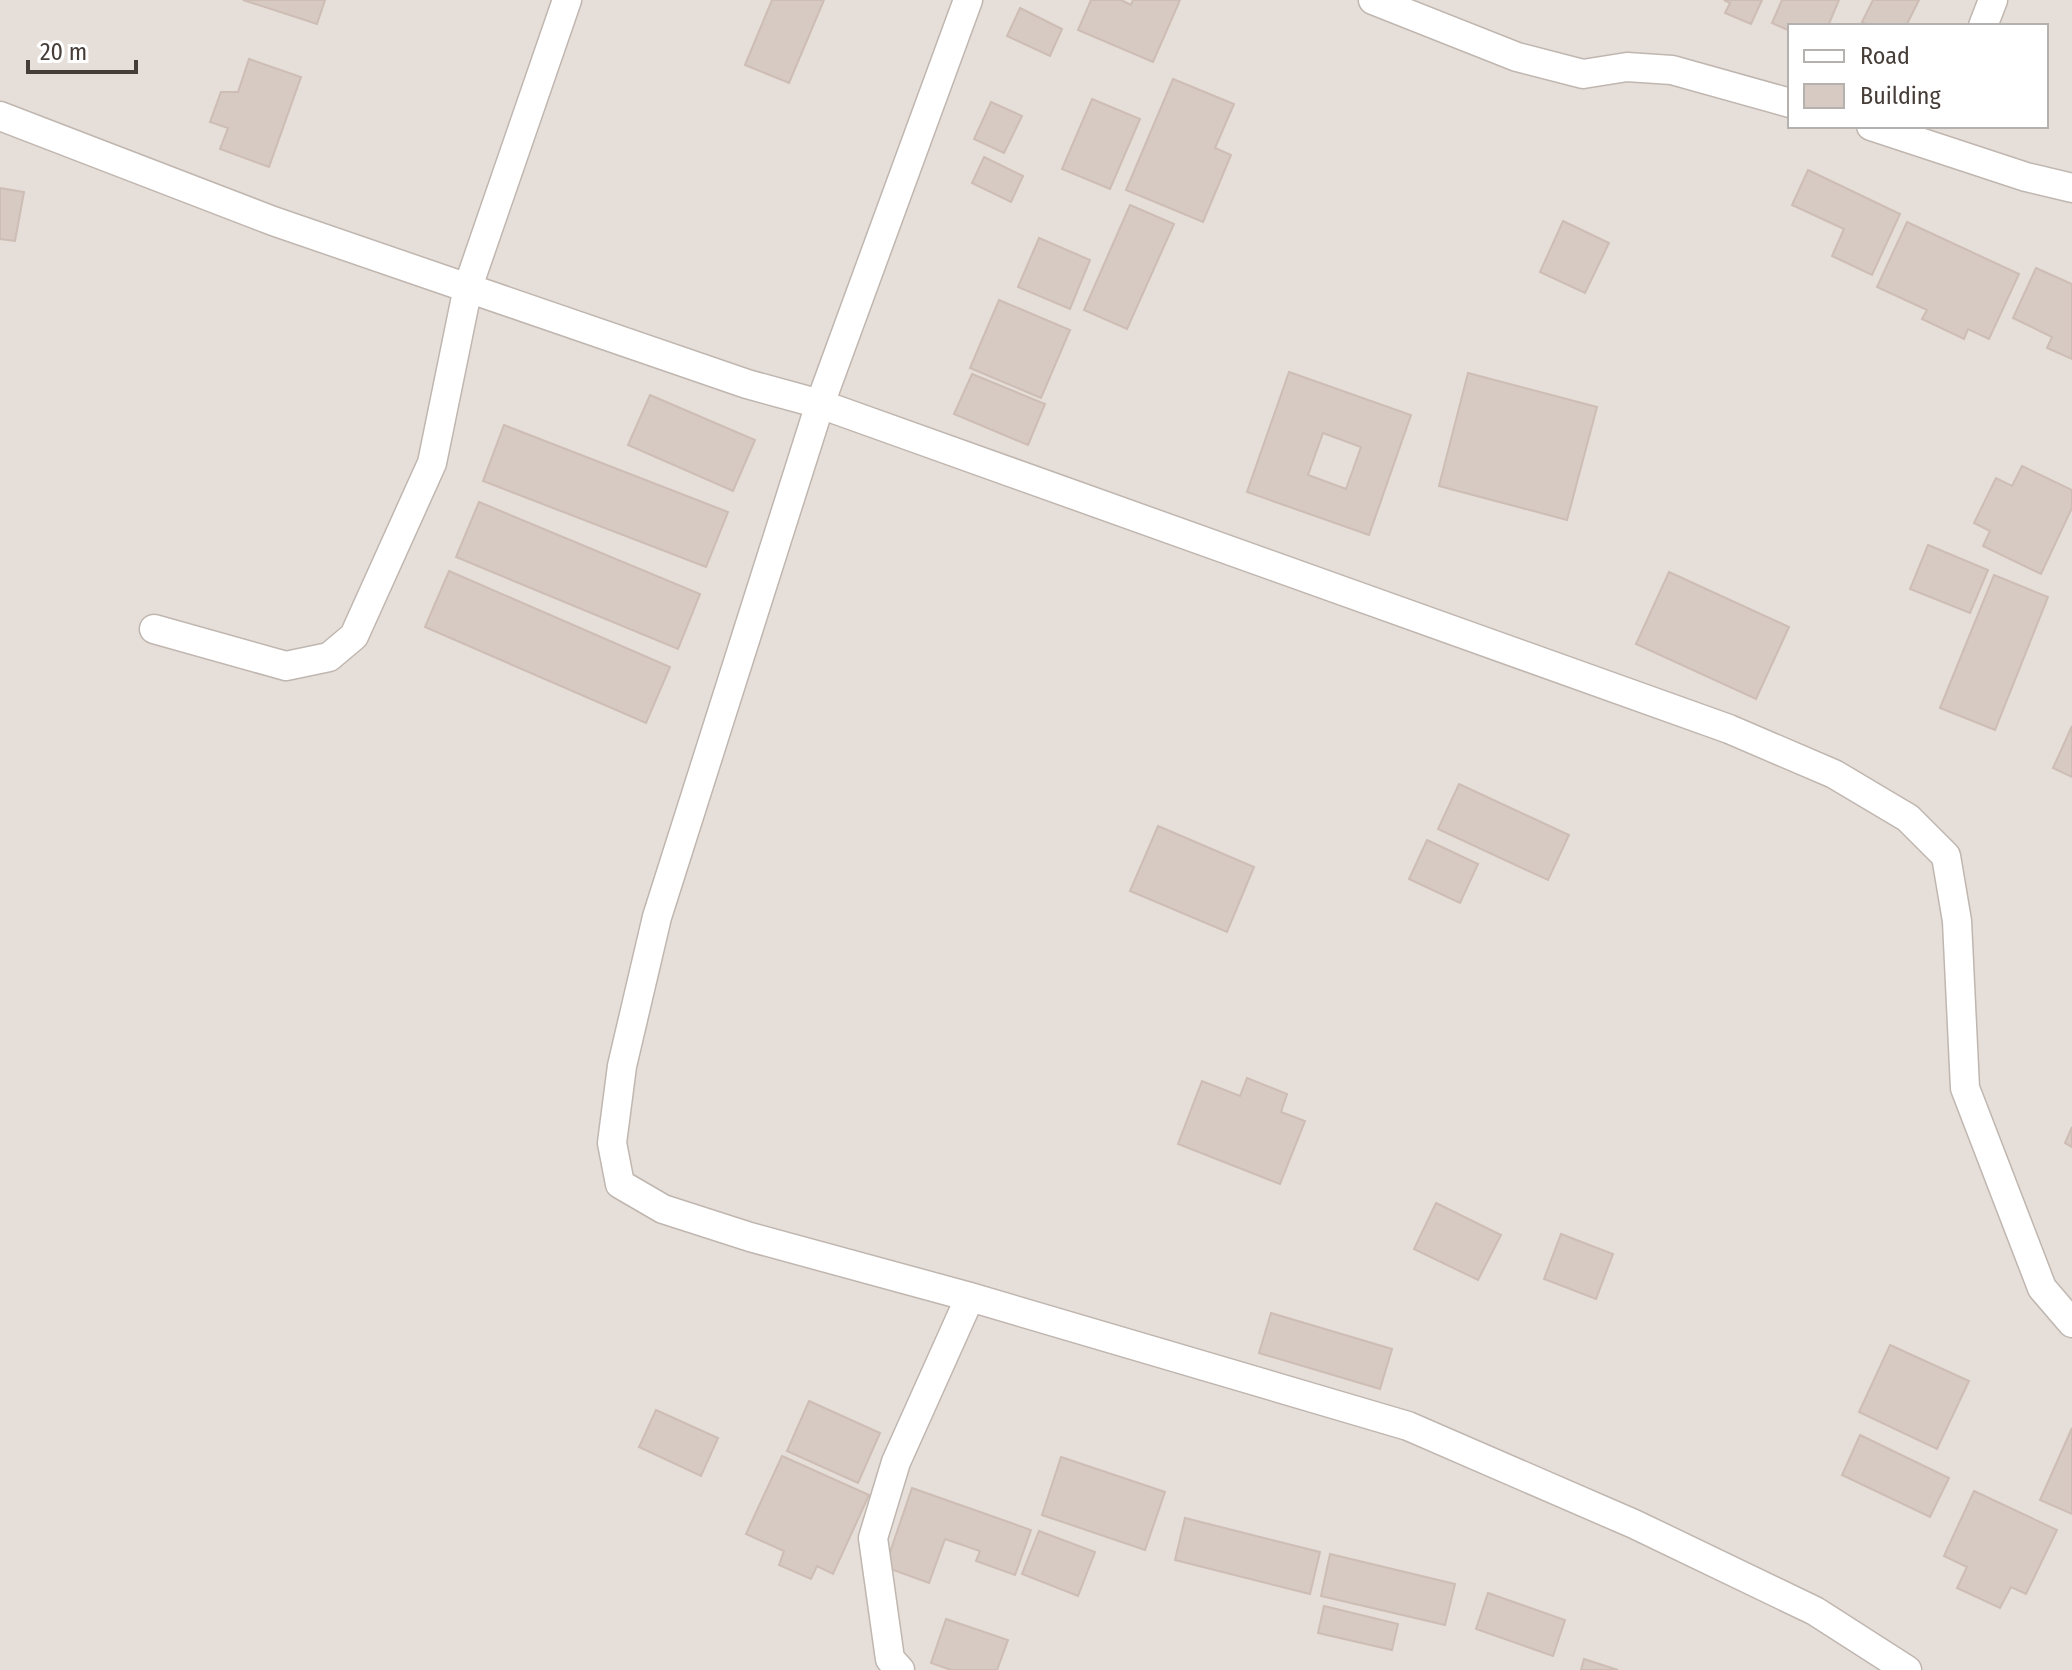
<svg xmlns="http://www.w3.org/2000/svg" width="2072" height="1670" viewBox="0 0 2072 1670" font-family="'Fira Sans Condensed',sans-serif">
<style>
.residential{fill:#e6ded8;fill-rule:evenodd}
.building{fill:#d6cac3;stroke:#cdbdb4;stroke-width:2;fill-rule:evenodd}
.lines{fill:none;stroke-linecap:round;stroke-linejoin:round}
.street-casing{stroke:#c0b6b0;stroke-width:31}
.street{stroke:#fff;stroke-width:28}
</style>
<rect width="100%" height="100%" fill="#f3ede9"/>
<path class="residential" d="M0,0H2072V1670H0ZM1790,26H2046V126H1790Z"/>
<path class="building" d="M243,0H325L317,24Z
M772,0H824L789,83L745,65Z
M1091,0H1121L1131,5L1133,0H1180L1153,62L1078,30Z
M1724,0H1762L1751,24L1725,13L1730,3Z
M1782,0H1839L1828,26H1790V31L1772,23Z
M1873,0H1919L1906,26H1871L1862,22Z
M1020,8L1062,29L1050,56L1007,36Z
M249,59L301,77L269,167L220,149L228,128L210,122L221,92H238Z
M1173,79L1234,104L1215,148L1231,155L1203,222L1126,190Z
M1092,99L1140,119L1110,189L1062,169Z
M991,102L1022,116L1004,153L974,139Z
M984,157L1023,176L1011,202L972,183Z
M1808,170L1900,214L1872,275L1832,256L1844,229L1792,205Z
M0,188L24,192L15,241L0,239Z
M1130,205L1174,224L1127,329L1084,310Z
M1563,221L1609,243L1585,293L1540,272Z
M1907,222L2019,274L1989,339L1968,329L1964,339L1922,319L1927,310L1877,287Z
M1039,238L1090,260L1070,309L1018,287Z
M2036,268L2072,284V359L2047,348L2052,337L2013,318Z
M999,300L1070,330L1041,398L970,368Z
M1289,372L1411,415L1369,535L1247,492ZM1323,433L1361,447L1346,489L1308,475Z
M1468,373L1597,407L1567,520L1439,486Z
M972,374L1045,404L1028,445L954,414Z
M650,395L755,440L733,491L628,445Z
M504,425L728,512L706,567L483,481Z
M2022,466L2072,490V508L2041,574L1983,546L1990,531L1974,523L1996,478L2012,486Z
M479,502L700,594L678,649L456,557Z
M1928,545L1988,570L1970,613L1910,589Z
M449,571L670,667L646,723L425,627Z
M1669,572L1789,627L1756,699L1636,644Z
M1994,575L2048,597L1995,730L1940,708Z
M2072,726V777L2053,768Z
M1459,784L1569,835L1548,880L1438,829Z
M1158,826L1254,867L1227,932L1130,891Z
M1427,840L1478,864L1460,903L1409,879Z
M1247,1078L1287,1094L1281,1112L1305,1121L1280,1184L1178,1144L1202,1081L1240,1096Z
M2072,1127V1147L2065,1143Z
M1436,1203L1501,1235L1478,1280L1414,1249Z
M1561,1234L1613,1254L1596,1299L1544,1279Z
M1271,1313L1392,1349L1380,1389L1259,1353Z
M1890,1345L1969,1381L1937,1449L1859,1412Z
M809,1401L880,1433L858,1483L787,1451Z
M656,1410L718,1438L701,1476L639,1447Z
M2072,1428V1514L2040,1500Z
M1860,1435L1949,1478L1930,1517L1842,1475Z
M782,1456L869,1495L833,1574L817,1566L811,1579L779,1565L784,1551L746,1534Z
M1061,1457L1165,1492L1145,1550L1042,1515Z
M912,1488L1031,1530L1015,1575L976,1561L980,1551L945,1539L929,1583L885,1567Z
M1974,1491L2057,1530L2026,1594L2011,1587L2000,1608L1957,1588L1967,1567L1944,1556Z
M1185,1518L1320,1552L1310,1594L1175,1560Z
M1039,1531L1095,1552L1078,1596L1022,1574Z
M1330,1554L1455,1584L1445,1625L1321,1596Z
M1488,1593L1565,1620L1553,1656L1476,1629Z
M1324,1606L1398,1624L1392,1650L1318,1633Z
M946,1619L1008,1640L997,1670H951L931,1663Z
M1584,1659L1618,1670H1581Z"/>
<g class="lines">
<defs>
<path id="street" d="M968,0L820,404L657,917L622,1066L612,1143L620,1184L663,1209L750,1237L970,1297L1408,1426L1634,1524L1815,1611L1907,1670
M1373,0L1517,57L1583,74L1627,67L1672,70L1790,103
M1983,26L1993,0
M0,116L273,221L747,384L820,404L1729,729L1834,774L1908,818L1946,856L1957,921L1965,1088L2042,1288L2072,1323
M1871,126L2026,177L2072,188
M154,629L286,666L329,657L354,636L432,463L468,287L567,0
M900,1670L890,1659L873,1538L896,1462L970,1297"/>
</defs>
<use href="#street" class="street-casing"/>
<use href="#street" class="street"/>
</g>
<rect x="1788" y="24" width="260" height="104" fill="#ffffff" stroke="#b5b1af" stroke-width="2"/>
<rect x="1804" y="50" width="40" height="12" fill="#ffffff" stroke="#b5b1af" stroke-width="2"/>
<text x="1860" y="64" font-size="24" fill="#463d38">Road</text>
<rect x="1804" y="84" width="40" height="24" fill="#d6cac3" stroke="#b5b1af" stroke-width="2"/>
<text x="1860" y="104" font-size="24" fill="#463d38">Building</text>
<path d="M28 60v12h108v-12" fill="none" stroke="#463d38" stroke-width="4"/>
<text x="40" y="60" font-size="24" fill="#463d38" stroke="#ffffff" stroke-width="6" paint-order="stroke">20 m</text>
</svg>
